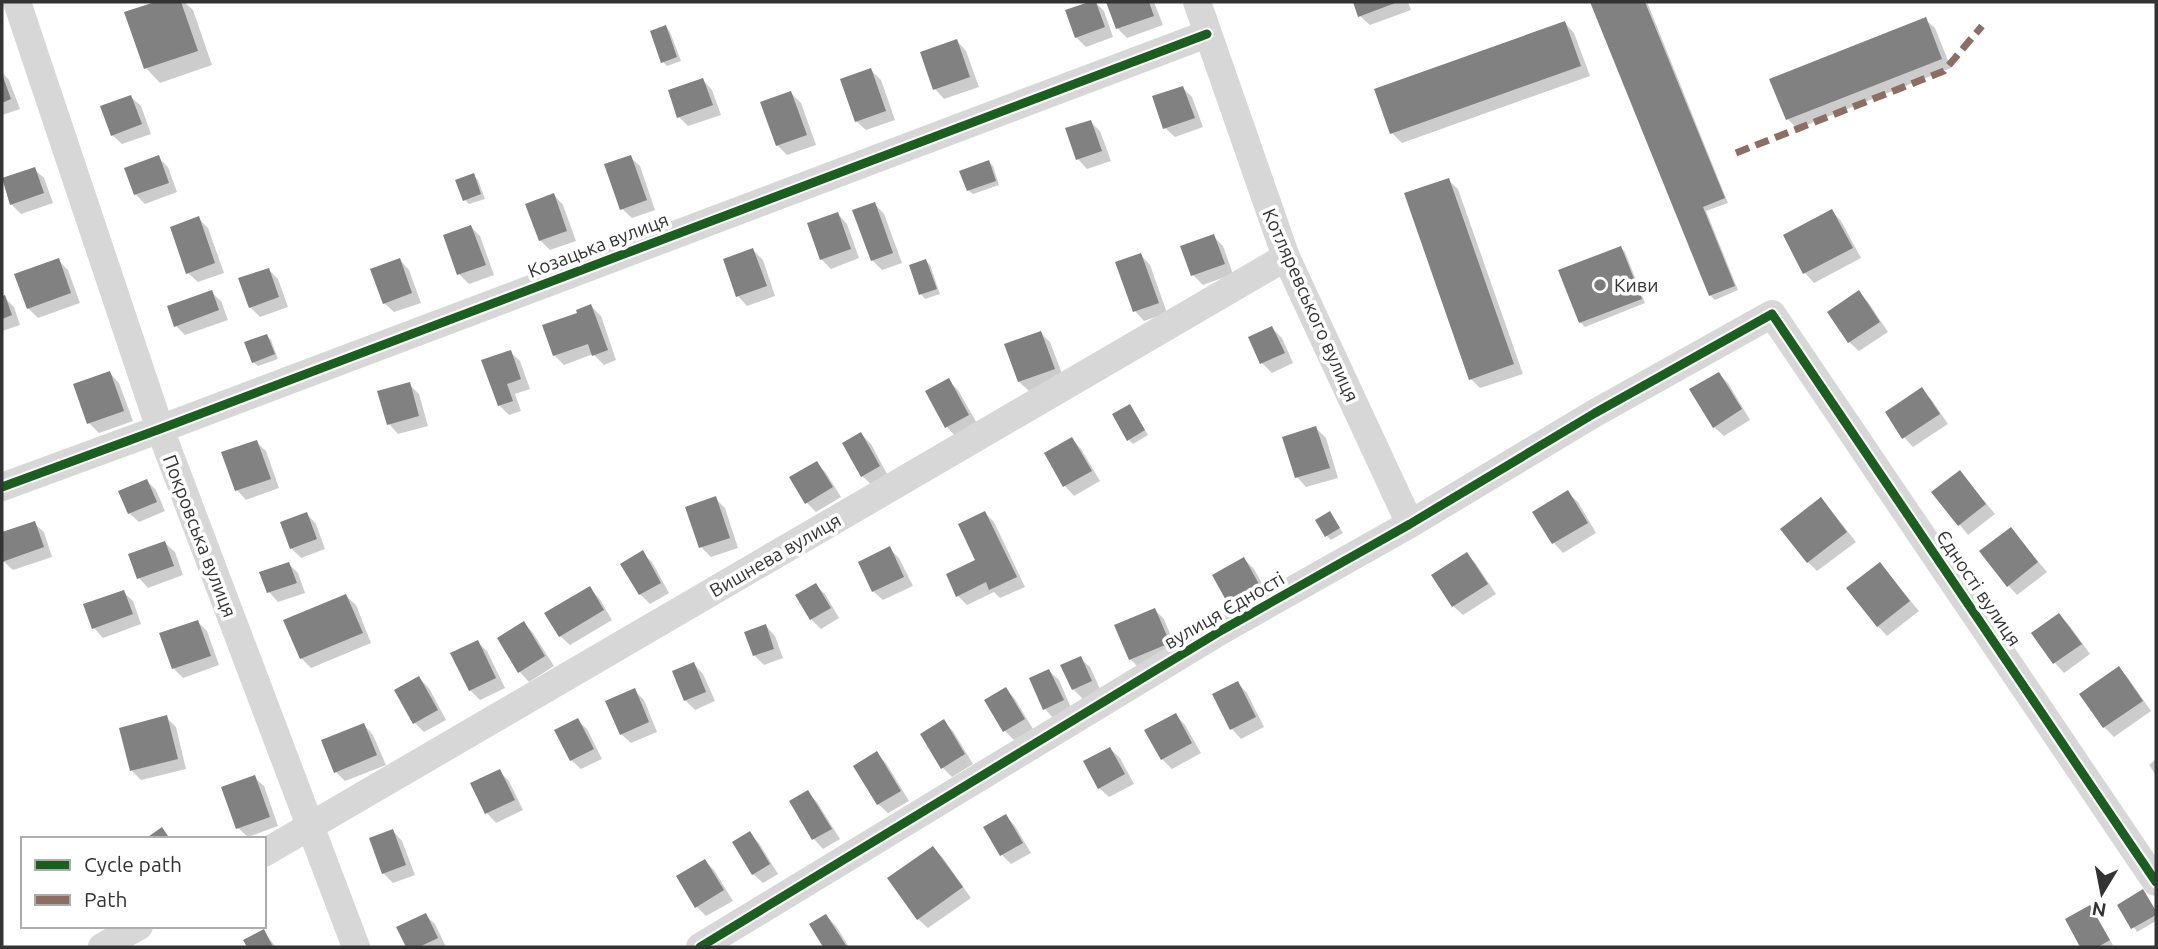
<svg xmlns="http://www.w3.org/2000/svg" width="2158" height="949" viewBox="0 0 2158 949" font-family="Ubuntu,sans-serif">
<style>
.shadow{fill:#0003}
.building{fill:#818181}
.lines{fill:none;stroke-linecap:round;stroke-linejoin:round}
.minor{stroke:#d7d7d7;stroke-width:28}
.quiet{stroke:#8d6e63;stroke-width:7;stroke-dasharray:14 7;stroke-linecap:butt}
.cycleway-casing{stroke:#fff;stroke-width:13}
.cycleway{stroke:#1b5e20;stroke-width:9}
.poi-dot{fill:#7a7a7a;stroke:#fff;stroke-width:2.5}
.labels{text-anchor:middle;stroke-width:7;stroke-linejoin:round;paint-order:stroke}
.street-label{font-size:19px;fill:#333;stroke:#fff}
.poi-label{font-size:19px;fill:#333;stroke:#fff;text-anchor:start}
</style>
<rect width="100%" height="100%" fill="#fff"/>
<path class="shadow" d="M160,2H184L193,10L212,65L160,83L146,68L127,13Z
M1095,2L1104,11L1113,37L1086,47L1076,37L1067,11Z
M1108,2H1154L1163,25L1127,38L1117,28Z
M1355,2H1408L1411,10L1370,25L1360,16Z
M1592,2H1647L1728,203L1706,211L1738,290L1715,300L1710,295Z
M1925,19L1935,28L1951,68L1797,129L1788,119L1772,80Z
M1565,23L1574,33L1590,76L1402,143L1392,133Z
M666,27L670,32L681,61L667,66L663,62Z
M957,41L966,51L979,87L944,99L935,89Z
M871,70L881,80L895,120L866,130L856,121Z
M2,72L9,80L20,109L2,115Z
M703,80L712,90L721,115L688,126L679,117Z
M1183,88L1192,97L1203,127L1175,137L1165,128Z
M791,93L801,103L816,145L787,155L777,145Z
M131,97L141,106L151,134L122,144L112,135Z
M1091,122L1100,131L1111,161L1087,169L1078,159Z
M158,157L168,167L177,192L145,204L135,194Z
M630,157L640,166L655,210L632,218L622,209Z
M989,162L993,166L999,185L973,194L968,190Z
M34,169L44,178L53,203L21,214L11,204Z
M473,175L478,180L485,199L469,204L465,200Z
M1448,180L1458,189L1523,374L1480,388L1471,379Z
M554,195L563,205L576,241L550,250L540,240Z
M875,204L884,214L902,263L882,270L872,260Z
M1832,211L1841,221L1861,258L1814,283L1805,273Z
M838,214L847,224L859,258L831,269L821,259Z
M198,218L208,228L224,273L198,282L188,273Z
M471,227L480,236L494,275L469,284L459,274L445,236Z
M1213,236L1223,246L1233,274L1203,285L1193,275Z
M1621,248L1625,252L1645,303L1585,327L1580,322Z
M753,250L763,260L775,296L747,306L738,296Z
M1141,255L1150,265L1167,313L1144,321L1135,311Z
M58,260L68,270L80,303L38,318L28,308Z
M400,260L409,270L421,303L394,312L384,303Z
M926,261L930,265L940,294L925,299L921,294L911,266Z
M269,270L278,279L288,307L260,317L250,307Z
M211,292L221,301L228,320L185,335L176,326Z
M1858,293L1868,302L1888,332L1859,351L1849,342Z
M4,297L14,307L20,325L2,331V298Z
M591,306L601,316L616,360L604,365L593,354L564,365L554,355L579,314Z
M1272,328L1282,338L1293,363L1272,373L1262,363L1251,338Z
M1041,333L1050,342L1064,379L1029,391L1019,382Z
M267,336L271,340L278,359L258,366L253,362Z
M510,352L520,361L530,389L515,394L521,411L509,415L499,405Z
M110,373L119,383L133,421L99,433L89,423Z
M1719,374L1728,383L1750,420L1724,436L1714,427Z
M948,380L958,390L978,425L956,437L947,427L927,392Z
M409,384L419,394L428,426L398,434L389,424Z
M1922,390L1931,399L1948,424L1913,447L1904,437Z
M1130,406L1148,435L1133,444L1129,440Z
M1316,428L1326,438L1338,478L1306,487L1297,477Z
M861,434L871,444L888,476L872,485L862,476Z
M1072,439L1081,449L1100,481L1074,496L1065,486Z
M256,442L266,451L279,488L246,500L237,490Z
M817,463L826,473L841,497L816,512L807,503Z
M1960,472L1995,514L1968,535L1934,493Z
M147,481L156,490L165,511L139,522L129,513Z
M1568,493L1578,502L1596,533L1563,553L1554,543L1535,513Z
M715,498L725,508L738,548L711,557L701,547Z
M1830,509L1856,542L1817,571L1808,562Z
M985,513L994,522L1025,587L1000,598L994,592L967,605L958,596L977,561Z
M1330,513L1343,533L1331,540L1327,536Z
M307,514L316,524L325,549L301,558L291,548Z
M34,523L44,532L52,557L13,570L3,561L2,556V534Z
M2011,529L2047,572L2017,595L2008,585Z
M165,543L175,552L183,575L148,588L139,578Z
M889,548L899,558L913,586L883,600L873,591Z
M642,553L652,562L669,593L650,604L640,594L623,564Z
M1467,554L1476,564L1496,594L1463,615L1453,606Z
M1244,559L1254,569L1269,596L1239,612L1230,602Z
M289,564L298,573L305,593L278,602L269,592Z
M1880,564L1919,611L1887,636L1878,626Z
M815,585L825,594L839,618L821,629L811,619Z
M589,588L599,598L612,620L570,645L560,636Z
M123,592L133,601L141,624L103,638L94,628Z
M346,596L356,605L371,643L311,668L301,658Z
M1155,610L1164,619L1178,653L1140,669L1130,659Z
M2059,615L2069,625L2090,654L2064,673L2055,663L2034,633Z
M198,622L207,631L219,665L183,678L173,668Z
M524,623L533,633L554,666L529,682L520,672L499,639Z
M766,626L775,636L783,658L764,665L754,655Z
M477,642L487,651L505,688L480,700L470,690Z
M1080,658L1090,667L1101,691L1083,699L1073,689Z
M694,664L703,674L715,701L695,710L685,700Z
M2119,668L2128,678L2151,711L2114,737L2104,727L2081,694Z
M1049,671L1059,680L1072,710L1054,719L1045,709Z
M419,678L429,688L446,720L424,732L414,722Z
M1238,683L1247,693L1264,727L1241,739L1232,729Z
M1006,689L1015,699L1033,729L1014,740L1005,731Z
M634,690L644,700L657,732L631,743L621,734Z
M1176,715L1185,725L1201,753L1172,769L1162,759Z
M166,717L176,727L186,769L141,780L132,771Z
M577,720L587,729L602,759L581,769L571,760Z
M944,722L953,731L973,764L952,777L942,767Z
M364,725L373,735L386,765L345,781L336,772Z
M1110,749L1120,758L1134,784L1109,797L1099,788Z
M877,754L886,763L909,801L888,813L878,804Z
M2156,759V775L2149,765Z
M499,771L509,781L523,810L496,823L487,813L473,784Z
M254,777L264,786L278,826L248,837L238,828Z
M807,792L817,802L840,839L823,849L814,839L791,802Z
M1006,816L1015,826L1031,853L1011,864L1002,855Z
M393,831L402,841L415,875L393,883L383,873Z
M750,834L759,843L778,874L763,883L753,874Z
M933,848L943,858L971,898L928,928L918,919Z
M705,861L714,870L733,901L706,916L697,907Z
M2143,892L2156,911V921L2137,932L2119,905Z
M2090,907L2113,945L2110,947H2082L2067,920Z
M425,915L435,924L446,947H408L398,928Z
M826,916L836,926L849,947H825L812,925Z
M263,931L276,947H249L246,941Z"/>
<path class="building" d="M155,2H181L198,51L144,69L124,12Z
M1089,2H1096L1105,27L1075,38L1065,10Z
M1106,2H1149L1154,16L1116,29Z
M1353,2H1398L1358,17Z
M1590,2H1645L1725,198L1703,207L1735,286L1709,296Z
M1926,17L1942,59L1786,120L1769,79Z
M1565,21L1581,66L1390,134L1374,89Z
M666,25L677,57L661,63L650,31Z
M957,39L970,77L933,90L920,52Z
M871,68L886,111L855,122L840,79Z
M2,74L11,99L2,103Z
M703,78L713,105L677,118L668,90Z
M1183,86L1195,118L1163,129L1152,96Z
M791,91L807,135L776,146L760,102Z
M131,95L142,124L111,136L100,106Z
M1091,120L1102,151L1076,160L1065,128Z
M159,155L169,183L134,195L124,168Z
M631,155L647,200L620,210L604,164Z
M989,160L996,181L967,191L959,171Z
M35,167L44,193L10,205L2,178Z
M474,173L481,194L463,201L455,180Z
M1449,178L1514,364L1469,380L1404,193Z
M554,193L567,231L539,241L525,204Z
M875,202L893,253L871,261L852,210Z
M1832,209L1853,248L1803,274L1783,235Z
M838,212L851,249L820,260L807,223Z
M199,216L215,263L186,274L170,227Z
M471,225L486,265L457,275L443,235Z
M1214,234L1225,264L1191,276L1180,246Z
M1621,246L1642,299L1579,323L1558,270Z
M753,248L767,286L736,297L723,259Z
M1141,253L1159,303L1133,312L1115,262Z
M59,258L71,293L27,309L14,274Z
M400,258L412,293L383,304L370,269Z
M926,259L937,289L919,295L909,265Z
M269,268L279,297L249,308L238,278Z
M212,290L219,310L174,327L167,306Z
M1859,290L1880,322L1848,343L1827,312Z
M5,295L12,315L2,319V296Z
M591,304L608,350L592,356L588,344L553,356L542,325L577,313L576,310Z
M1272,326L1285,353L1260,364L1248,337Z
M1041,331L1055,369L1018,382L1004,344Z
M267,334L275,354L252,363L244,342Z
M511,350L521,379L507,384L513,401L498,406L481,360Z
M110,371L124,411L87,424L73,384Z
M1719,372L1742,409L1713,428L1689,389Z
M949,378L969,415L945,428L925,391Z
M410,382L419,416L387,425L377,391Z
M1922,387L1940,414L1902,439L1885,412Z
M1130,404L1145,430L1127,441L1112,414Z
M1316,426L1330,468L1295,478L1282,437Z
M861,432L880,466L861,477L842,443Z
M1072,437L1092,471L1063,487L1044,453Z
M257,440L271,479L235,491L221,452Z
M817,461L833,487L805,504L789,477Z
M1960,470L1986,504L1958,526L1931,492Z
M147,479L157,502L128,514L118,491Z
M1568,490L1588,523L1552,544L1532,512Z
M716,496L730,538L699,548L685,507Z
M1821,497L1847,532L1807,563L1780,529Z
M985,511L1017,577L989,590L986,582L956,597L946,574L975,560L958,524Z
M1330,511L1340,528L1325,537L1315,520Z
M307,512L317,539L290,549L280,522Z
M35,521L44,547L2,562V532Z
M2011,527L2038,562L2007,587L1979,551Z
M165,541L174,566L137,579L128,554Z
M890,546L904,577L872,592L858,562Z
M643,550L661,583L639,595L620,564Z
M1467,552L1488,584L1452,607L1431,575Z
M1244,557L1260,586L1228,604L1212,575Z
M289,562L297,583L267,593L259,572Z
M1880,562L1910,601L1877,627L1846,588Z
M816,583L831,608L810,620L795,595Z
M590,586L604,610L559,637L544,613Z
M124,590L133,614L92,629L83,604Z
M346,594L363,633L300,659L283,620Z
M1155,608L1170,643L1129,660L1114,625Z
M2059,613L2082,644L2053,664L2031,633Z
M198,620L211,656L172,669L159,633Z
M524,621L545,656L518,673L497,638Z
M766,624L774,649L753,656L744,632Z
M478,640L496,678L469,691L450,653Z
M1081,656L1092,681L1072,690L1060,665Z
M694,662L706,692L684,701L672,671Z
M2119,666L2143,701L2103,728L2079,694Z
M1049,669L1064,700L1043,710L1029,678Z
M419,676L438,710L413,724L394,690Z
M1238,681L1256,717L1230,730L1212,694Z
M1006,687L1025,719L1003,732L984,700Z
M635,688L649,722L620,735L605,701Z
M1176,713L1192,743L1161,760L1144,730Z
M167,715L178,759L130,771L119,728Z
M578,718L594,749L570,761L554,730Z
M944,719L965,754L941,769L920,734Z
M364,723L377,755L334,773L321,740Z
M1110,747L1125,774L1098,789L1083,761Z
M877,751L901,791L877,805L853,766Z
M500,769L515,800L485,814L470,783Z
M255,775L270,817L236,829L221,787Z
M808,790L832,829L812,840L789,801Z
M1006,814L1023,843L1000,856L983,827Z
M162,827L170,839H145Z
M393,829L406,865L382,874L369,838Z
M750,831L770,864L752,875L732,842Z
M933,846L963,887L917,920L887,878Z
M705,859L724,890L695,908L676,876Z
M2143,889L2156,911V915L2131,929L2117,905Z
M2090,905L2110,940L2098,947H2080L2065,919Z
M426,913L438,938L419,947H406L396,927Z
M826,914L847,947H823L809,924Z
M264,929L273,947H247L243,940Z"/>
<g class="lines">
<path class="minor" d="M17,2L160,429L356,947
M1197,2L1286,257L1410,524
M2,487L160,429L1207,34
M264,853L1286,257
M102,947L139,926
M700,947L1222,630L1410,524L1595,413L1772,314L2156,882"/>
<path class="quiet" d="M1736,153L1944,71L1982,26"/>
<defs>
<path id="cycleway" d="M2,487L160,429L1207,34
M700,947L1222,630L1410,524L1595,413L1772,314L2156,882"/>
</defs>
<use href="#cycleway" class="cycleway-casing"/>
<use href="#cycleway" class="cycleway"/>
</g>
<circle class="poi-dot" cx="1600" cy="285" r="7"/>
<g class="labels">
<g class="street-label">
<text transform="translate(598 245) rotate(-21)" y="7">Козацька вулиця</text>
<text transform="translate(1311 305) rotate(66)" y="7">Котляревського вулиця</text>
<text transform="translate(200 536) rotate(69)" y="7">Покровська вулиця</text>
<text transform="translate(775 555) rotate(-30)" y="7">Вишнева вулиця</text>
<text transform="translate(1979 588) rotate(56)" y="7">Єдності вулиця</text>
<text transform="translate(1224 610) rotate(-30)" y="7">вулиця Єдності</text>
</g>
<g class="poi-label">
<text x="1614" y="292">Киви</text>
</g>
</g>
<rect width="2158" height="949" fill="none" stroke="#333333" stroke-width="7"/>
<rect x="21" y="837" width="245" height="91" fill="#ffffff" stroke="#adadad" stroke-width="2"/>
<rect x="35" y="860" width="35" height="10" fill="#1b5e20" stroke="#adadad" stroke-width="2"/>
<text x="84" y="872" font-size="21" fill="#333333">Cycle path</text>
<rect x="35" y="895" width="35" height="10" fill="#8d6e63" stroke="#adadad" stroke-width="2"/>
<text x="84" y="907" font-size="21" fill="#333333">Path</text>
<g transform="translate(2102 893) rotate(190)" stroke="#ffffff" stroke-width="5" paint-order="stroke">
<path d="M0-5L12 26L0 18L-12 26Z" fill="#333333"/>
<text y="-10" font-size="19" font-weight="bold" text-anchor="middle" fill="#333333">N</text>
</g>
</svg>
